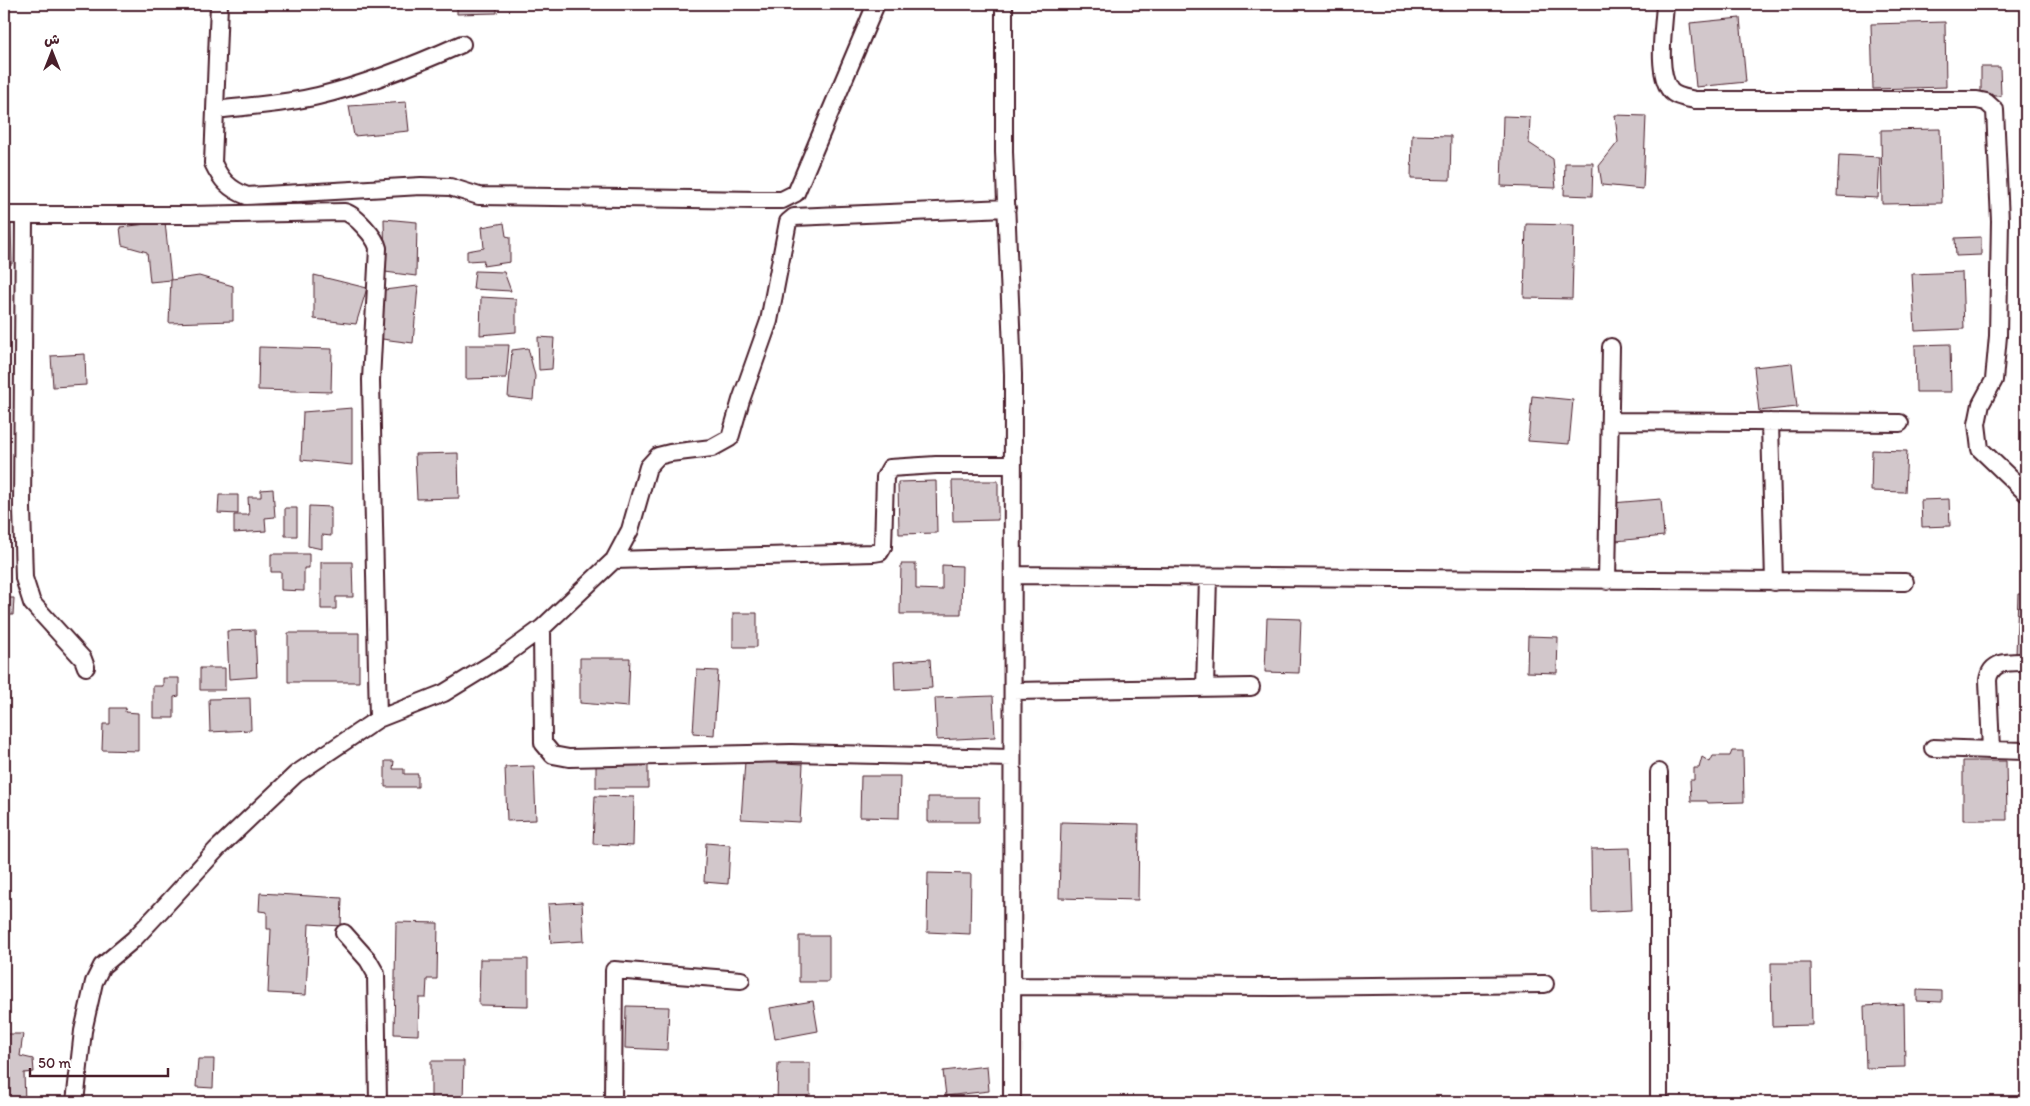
<svg xmlns="http://www.w3.org/2000/svg" width="2030" height="1106" viewBox="0 0 2030 1106" font-family="Itim,'Playpen Sans Arabic',sans-serif">
<style>
.building{fill:#d2c7cb;stroke:#4a1f2b}
.lines{fill:none;stroke-linecap:round;stroke-linejoin:round}
.street-casing{stroke:#4a1f2b;stroke-width:20}
.street{stroke:#fff;stroke-width:16}
</style>
<rect width="100%" height="100%" fill="#fff"/>
<filter id="ink" filterUnits="userSpaceOnUse"><feTurbulence type="fractalNoise" baseFrequency=".02" numOctaves="2"/><feDisplacementMap in="SourceGraphic" scale="10" xChannelSelector="R" yChannelSelector="G"/><feConvolveMatrix kernelMatrix="1 2 1 2 8 2 1 2 1" color-interpolation-filters="sRGB"/></filter>
<g filter="url(#ink)">
<path class="building" d="M457,4H497V13L457,14Z
M1983,4H2007V9H1983Z
M1740,18L1746,82L1696,87L1690,23Z
M1945,22L1946,87L1873,89L1871,24Z
M1981,67H2000L2001,96H1981Z
M406,102L409,131L354,136L349,106Z
M1615,115L1646,116L1643,189L1602,185L1599,166L1618,142Z
M1503,116L1530,117L1529,143L1553,159L1556,188L1501,186Z
M1940,129L1942,203L1882,204L1881,130Z
M1412,135L1451,136L1450,180L1411,179Z
M1839,155L1880,157L1878,198L1837,196Z
M1565,163H1593L1592,196L1564,195Z
M384,219L417,222L416,276L385,272Z
M165,222L171,280L150,282L147,252L122,245L120,227Z
M11,223L12,264H4V224Z
M504,223L506,236L510,237V262L483,266L484,260L467,261V251L484,248L482,227Z
M1526,224L1574,225L1572,299L1524,298Z
M1981,237V255L1956,256L1955,238Z
M475,271L504,272L511,291L473,289Z
M1962,272L1964,329L1915,331L1912,274Z
M314,275L367,288L356,324L314,319Z
M199,276L233,286V321L169,323L171,280Z
M418,286L413,343L382,339L384,290Z
M481,297L516,299V332L480,335Z
M538,337L554,338L552,369L539,370Z
M1950,344L1951,392H1916L1915,345Z
M466,345H509L506,378L466,379Z
M259,347L332,349L331,392L258,390Z
M528,348L535,376L533,400L508,397L512,350Z
M85,354L86,385L53,387L51,356Z
M1792,363L1797,407L1759,411L1754,367Z
M1532,396L1573,400L1569,444L1528,441Z
M352,408V465L301,460L303,412Z
M1872,450L1907,451L1905,492L1871,491Z
M458,453L459,498L417,499L415,454Z
M936,481L937,533L899,534L898,482Z
M952,481H998V520L953,521Z
M273,489L275,517L265,518L266,531L234,533V515H249L248,497H261V490Z
M219,495H238V514L218,513Z
M1661,499L1664,536L1616,541L1612,503Z
M1949,499L1950,526L1922,527L1921,500Z
M309,506L331,507V536L322,535V549L308,546Z
M285,508H297V536H285Z
M271,554H309V568H304V591L281,590V572H271Z
M321,562H352L353,597H336V609H321Z
M901,564H916V589L942,590V565L962,566L961,614H900Z
M2018,594H2026V655H2016Z
M4,598H14L13,615H4Z
M733,613H757V647H733Z
M1267,618L1301,619L1299,673L1265,672Z
M255,630L257,677L229,679L227,631Z
M288,633H359V682H288Z
M1528,636L1558,637L1557,673L1527,672Z
M580,658H630L628,707L580,703Z
M930,659L932,688L895,690L894,662Z
M200,668H225V690H200Z
M697,670L718,671L714,735L693,733Z
M163,678H179V696L174,697V718H153V686H163Z
M993,696L995,737L937,740L935,698Z
M250,698L251,730L210,732L209,699Z
M110,708H126L125,712L138,713V751L102,750L103,724H110Z
M1732,751H1743L1744,802L1708,803L1707,801H1691L1690,780H1694V768H1699L1702,757L1710,762L1713,756H1730Z
M385,761H394L393,769H404V774H418V787H385Z
M745,761L803,764L800,822L741,819Z
M1963,761H2006L2007,820H1963Z
M596,765H648V788H596Z
M534,766L536,820L507,821L505,767Z
M2024,769H2026L2025,819Z
M861,776H900L899,818L860,817Z
M595,796L634,797L633,846L593,844Z
M928,797H979V822H928Z
M1061,822L1139,824L1138,900L1059,898Z
M706,843L730,845L728,884L704,882Z
M1630,848L1632,910L1592,912L1591,849Z
M928,873L971,874L970,934L927,932Z
M260,893L342,898L341,926L309,924L306,995L268,993L271,929H267V912L259,911Z
M582,902L584,941L551,943L548,904Z
M396,922L438,923L437,979H427L426,998H419L418,1035L394,1034Z
M799,936H829V982H799Z
M480,959H528V1006L479,1005Z
M1771,963H1811L1812,1025L1772,1026Z
M1917,990L1942,991V1002L1917,1001Z
M813,1001L818,1031L775,1039L770,1008Z
M1904,1004L1905,1067L1866,1068L1864,1006Z
M626,1006L669,1007L667,1050L625,1048Z
M4,1034H23L20,1056L33,1059L34,1072L24,1073L25,1102H4Z
M198,1059H214L213,1088L196,1087Z
M431,1061H464L463,1102H431Z
M778,1063H810V1102H777Z
M987,1066L989,1091L946,1096L943,1071Z
M742,1099V1102H711Z"/>
<g class="lines">
<defs>
<path id="street" d="M219,4L213,163C221,180 229,189 247,196L421,186L450,187L479,196L758,200H782L796,193L876,4
M1004,4V152L1013,374L1012,1102
M1665,4C1664,26 1656,71 1670,90C1675,97 1687,98 1695,100H1977L1986,102L1995,110L2000,221L1998,336L1994,380L1981,404L1977,424L1980,449L2026,493
M215,110C249,106 284,104 318,96C368,84 415,65 462,44
M1007,208L794,217L788,222L769,321L741,400L730,438L712,448L670,453L658,456L648,467L630,530L614,560L542,628L543,743L553,755L569,758L791,753L1012,758
M4,215H189L344,212C354,213 376,238 378,248L371,380L378,719L444,693L501,658L542,628
M24,216L22,508L24,578L32,603L83,659L86,667
M1611,421L1900,423
M1770,422L1774,582
M614,560L874,553L880,552L883,547L885,477L890,468L936,465H1012
M1013,575L1905,582
M1607,581L1611,347
M2026,662C2010,662 1991,660 1988,680L1991,750L2026,751
M1205,688L1208,577
M1013,691L1251,687
M1933,748L1991,750
M1659,772V1102
M344,933L368,960L376,974L378,1102
M1013,986L1281,987L1545,984
M75,1102L83,1031L94,982L102,966L134,939L163,908L217,849L296,774L378,719
M613,1102L614,970L741,980"/>
</defs>
<use href="#street" class="street-casing"/>
<use href="#street" class="street"/>
</g>
</g>
<rect width="2030" height="1106" fill="none" stroke="#fff" stroke-width="20"/>
<rect x="10" y="10" width="2010" height="1086" fill="none" stroke="#4a1f2b" stroke-width="2" filter="url(#ink)"/>
<g transform="translate(52 52)" stroke="#ffffff" stroke-width="4" paint-order="stroke">
<path d="M0-4L9 19L0 12L-9 19Z" fill="#4a1f2b"/>
<text y="-8" font-size="14" font-weight="bold" text-anchor="middle" fill="#4a1f2b">ش</text>
</g>
<path d="M30 1068v8h138v-8" fill="none" stroke="#4a1f2b" stroke-width="2.5"/>
<text x="38" y="1068" font-size="15" fill="#4a1f2b" stroke="#ffffff" stroke-width="4" paint-order="stroke">50 m</text>
</svg>
